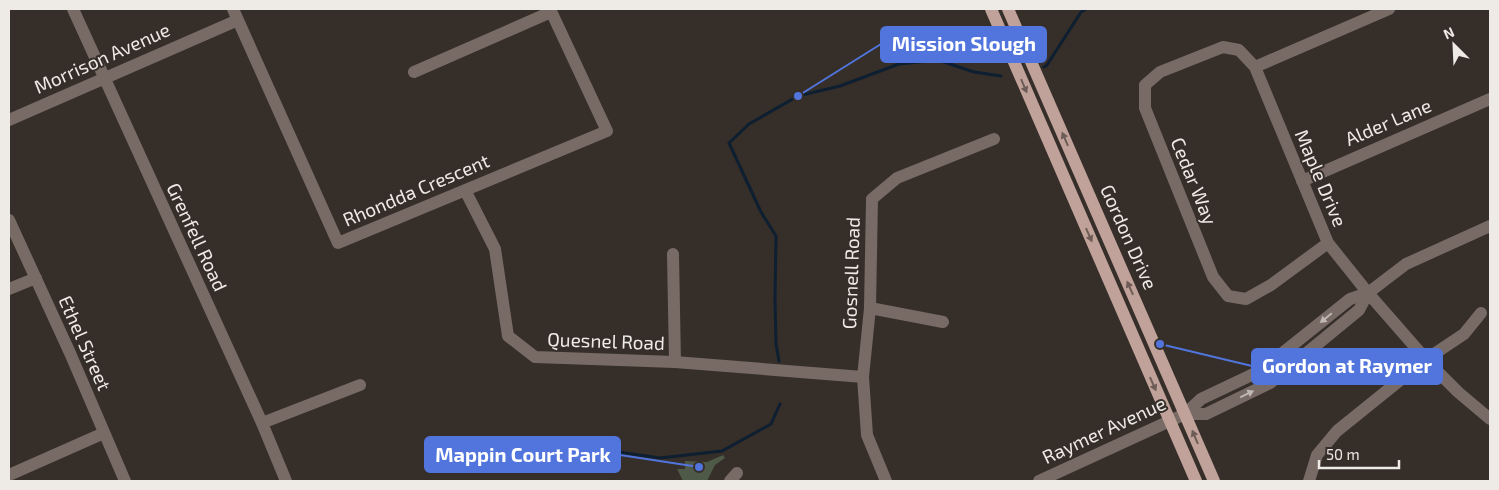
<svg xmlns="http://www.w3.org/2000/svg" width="1499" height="490" viewBox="0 0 1499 490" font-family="'Exo 2',sans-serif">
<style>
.green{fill:#4e5947}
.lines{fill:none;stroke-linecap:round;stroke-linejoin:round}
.stream{stroke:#0d1f31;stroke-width:3}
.minor{stroke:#786a65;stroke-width:12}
.major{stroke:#c0a29a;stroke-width:12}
.oneway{fill:#6d5c56}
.oneway2{fill:#bfb7b2}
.labels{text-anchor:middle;stroke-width:4;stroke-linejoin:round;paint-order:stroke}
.street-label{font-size:19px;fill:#eeeae6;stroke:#352e29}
.leader{fill:none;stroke:#5175dc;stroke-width:2}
.callout-dot{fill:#5175dc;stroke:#352e29;stroke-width:2}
.callout{fill:#5175dc;stroke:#5175dc;stroke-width:2}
.callout-label{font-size:20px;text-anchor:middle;font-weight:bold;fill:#fff}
</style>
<rect width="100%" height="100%" fill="#352e29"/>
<path class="green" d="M723,455L725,458L715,465L707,481H683L677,469H685V461L707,462Z"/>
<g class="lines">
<path class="stream" d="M1044,67L1047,65L1081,12L1086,9
M779,361L776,344L775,300L776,236L761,212L729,143L749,124L798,96L840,86L899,64L938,60L974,72L1001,76
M474,445L556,443L660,458L722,451L771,424L780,404"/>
<path class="minor" d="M73,9L262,423L286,481
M233,9L338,243L607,131L550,9
M1255,67L1389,9
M414,72L551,12
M9,120L238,20
M1302,181L1490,99
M465,190L495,249L508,336L535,357L675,362L863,377
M9,220L70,353L125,481
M1328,243L1271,285L1246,299L1228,296L1213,277L1145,108V85L1160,72L1223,47L1239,50L1255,67L1328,243L1368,293L1430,364L1458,392L1490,419
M673,254L675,362
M9,289L36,278
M870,308L943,322
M1185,414H1206L1270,383L1359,310L1368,293
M262,423L360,385
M9,475L104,433
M730,481L737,473
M886,481L867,435L863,377L870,308L872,199L897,178L994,139
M1039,481L1185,414L1201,399L1260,371L1350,299L1368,293L1406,264L1490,226
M1309,481L1317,455L1337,431L1425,360L1464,334L1481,313"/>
<path class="major" d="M991,9L1196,481
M1008,9L1214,481"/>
</g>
<defs><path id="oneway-solid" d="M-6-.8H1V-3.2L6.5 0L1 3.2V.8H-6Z" transform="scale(1.25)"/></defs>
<g class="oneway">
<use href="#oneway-solid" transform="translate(1024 86) rotate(67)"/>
<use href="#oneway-solid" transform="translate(1065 139) rotate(-114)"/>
<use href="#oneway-solid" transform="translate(1089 235) rotate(66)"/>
<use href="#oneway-solid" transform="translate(1130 288) rotate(-114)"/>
<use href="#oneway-solid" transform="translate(1153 384) rotate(66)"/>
<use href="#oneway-solid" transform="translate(1195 437) rotate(-113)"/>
</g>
<g class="oneway2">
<use href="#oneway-solid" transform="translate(1326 318) rotate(141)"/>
<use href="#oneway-solid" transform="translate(1247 394) rotate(-26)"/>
</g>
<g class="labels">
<g class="street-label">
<text transform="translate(102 58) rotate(-24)" y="7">Morrison Avenue</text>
<text transform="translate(1388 122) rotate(-23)" y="7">Alder Lane</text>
<text transform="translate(1321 178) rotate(67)" y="7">Maple Drive</text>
<text transform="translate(1194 181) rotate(68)" y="7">Cedar Way</text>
<text transform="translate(416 190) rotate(-23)" y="7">Rhondda Crescent</text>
<text transform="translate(197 237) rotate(65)" y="7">Grenfell Road</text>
<text transform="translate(1129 237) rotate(66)" y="7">Gordon Drive</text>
<text transform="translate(851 273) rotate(-88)" y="7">Gosnell Road</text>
<text transform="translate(606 341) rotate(2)" y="7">Quesnel Road</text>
<text transform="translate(85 343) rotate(66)" y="7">Ethel Street</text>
<text transform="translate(1104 430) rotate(-25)" y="7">Raymer Avenue</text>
</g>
</g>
<path class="leader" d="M798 96L881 44M1160 344L1252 366M699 467L620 455"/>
<g class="callout-dot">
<circle cx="798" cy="96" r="5"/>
<circle cx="1160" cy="344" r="5"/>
<circle cx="699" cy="467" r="5"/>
</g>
<g class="callout">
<rect x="881" y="27" width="165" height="35" rx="5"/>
<rect x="1252" y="349" width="190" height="35" rx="5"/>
<rect x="425" y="437" width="195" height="35" rx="5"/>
</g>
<g class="callout-label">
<text x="964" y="51">Mission Slough</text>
<text x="1347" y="373">Gordon at Raymer</text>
<text x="523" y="462">Mappin Court Park</text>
</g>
<rect width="1499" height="490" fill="none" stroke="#eeeae6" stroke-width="20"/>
<g transform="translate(1454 45) rotate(336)" stroke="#352e29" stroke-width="4" paint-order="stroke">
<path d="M0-4L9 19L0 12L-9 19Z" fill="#eeeae6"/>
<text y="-8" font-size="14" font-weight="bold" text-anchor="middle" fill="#eeeae6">N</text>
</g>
<path d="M1319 460v8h80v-8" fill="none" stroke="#eeeae6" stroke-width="2.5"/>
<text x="1326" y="460" font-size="15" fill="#eeeae6" stroke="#352e29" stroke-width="4" paint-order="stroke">50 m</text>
</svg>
